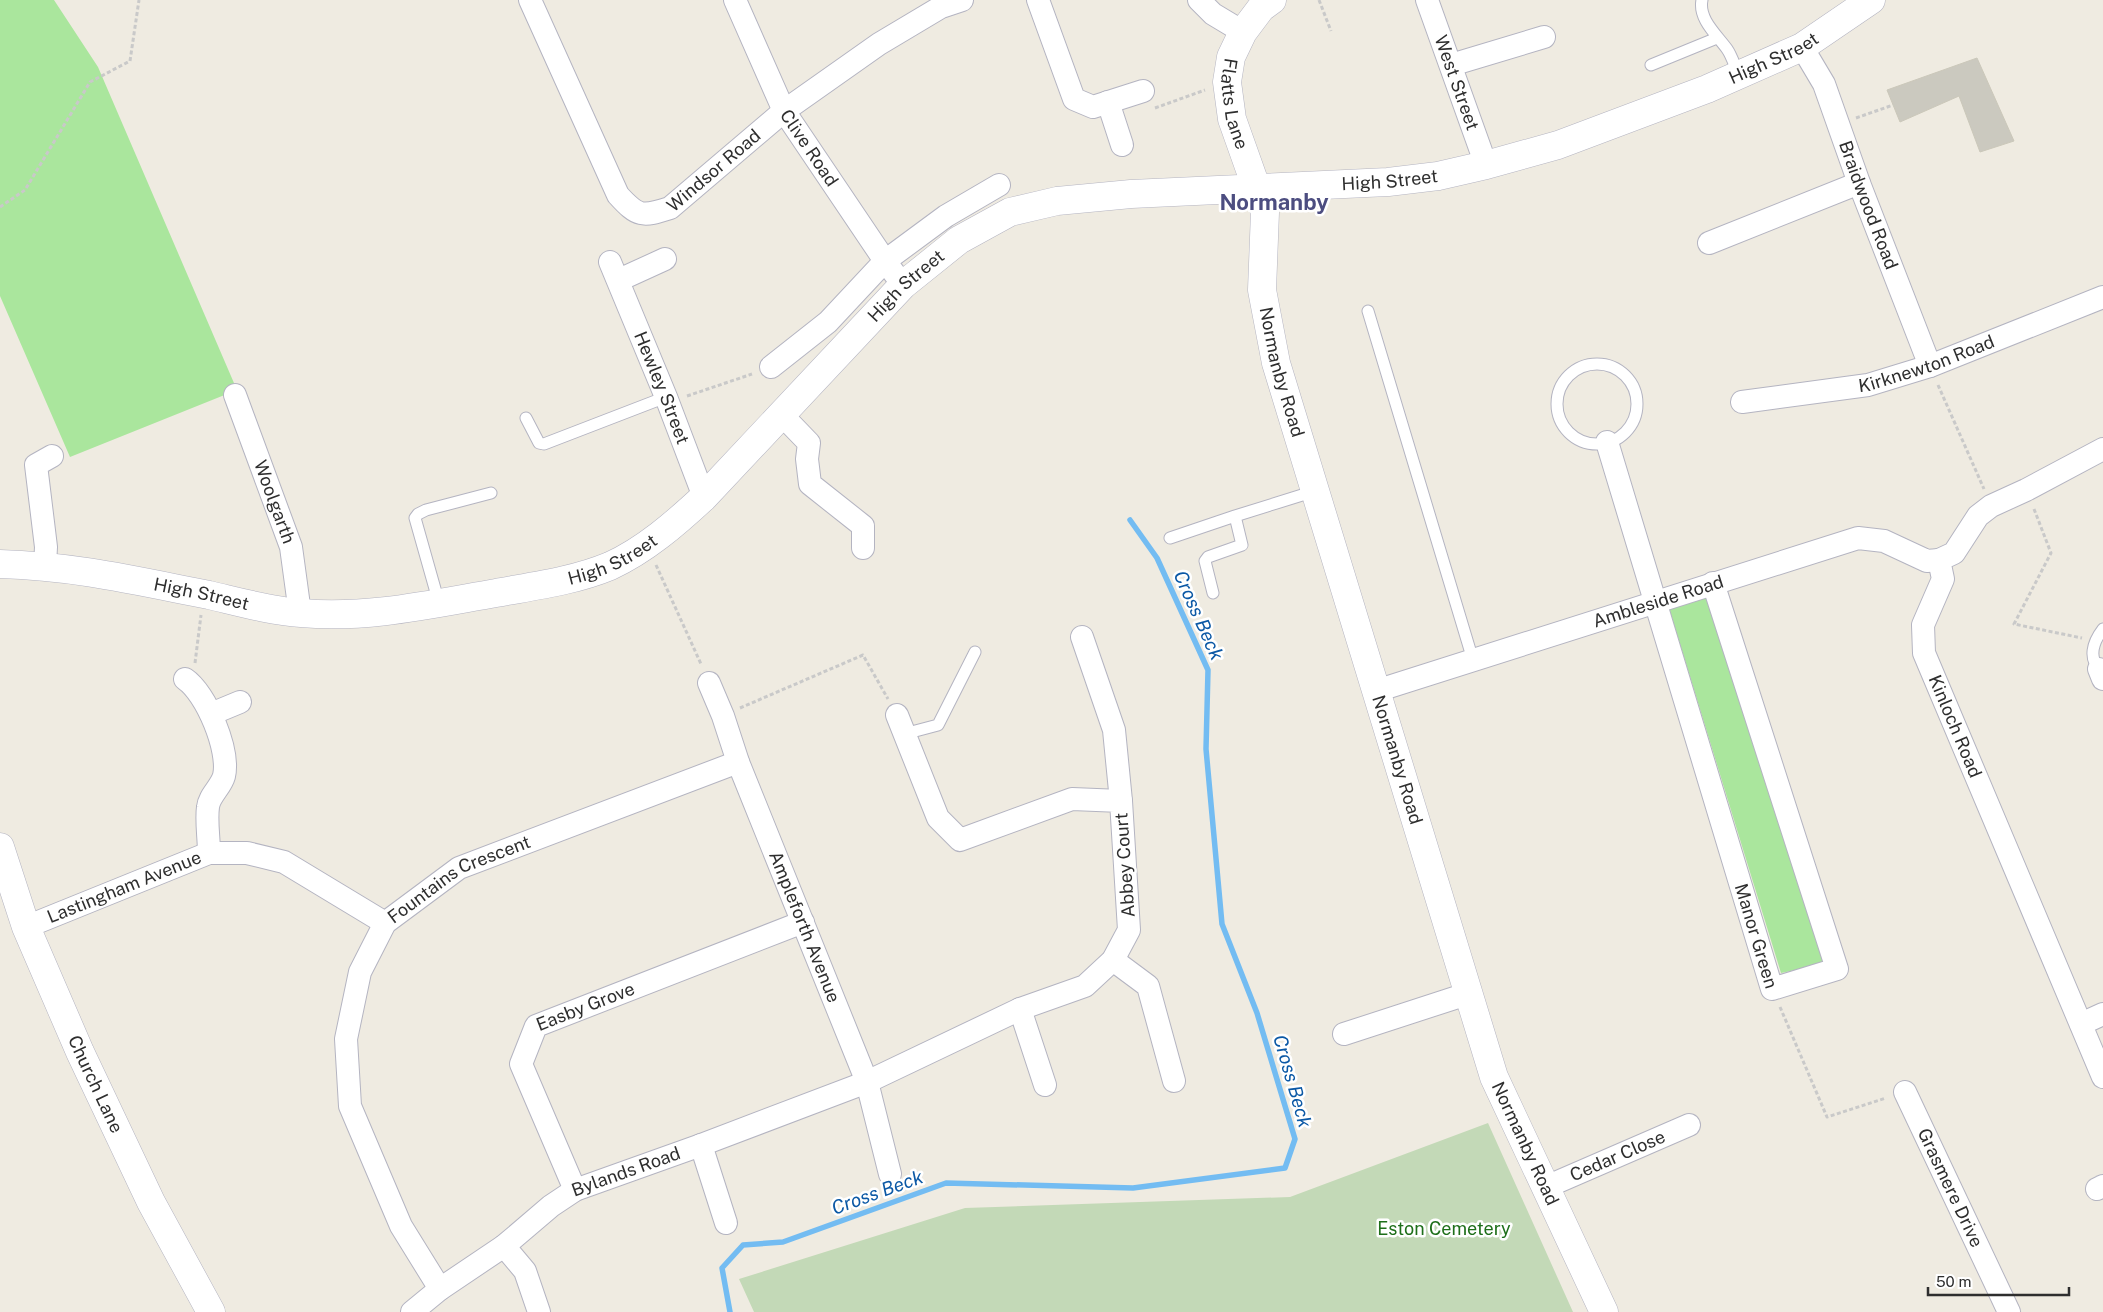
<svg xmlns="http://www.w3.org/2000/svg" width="2103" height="1312" viewBox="0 0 2103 1312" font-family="'Public Sans',sans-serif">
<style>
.green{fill:#aae69d}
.cemetery{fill:#c3d9b7}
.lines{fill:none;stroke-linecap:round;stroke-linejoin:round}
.stream{stroke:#73bcf2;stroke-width:5.5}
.building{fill:#cbc9bf;stroke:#cbc8ba}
.service-casing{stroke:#b4b4c1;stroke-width:13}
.minor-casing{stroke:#b4b4c1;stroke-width:24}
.tertiary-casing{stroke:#b4b4c1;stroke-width:29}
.secondary-casing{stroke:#b4b4c1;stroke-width:29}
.path{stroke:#c9c9c9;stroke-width:3;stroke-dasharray:4 2.5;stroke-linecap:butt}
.service{stroke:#fff;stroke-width:11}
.minor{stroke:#fff;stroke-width:22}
.tertiary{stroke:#fff;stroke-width:28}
.secondary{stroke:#fff;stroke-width:28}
.labels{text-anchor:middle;stroke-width:5;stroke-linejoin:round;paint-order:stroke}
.street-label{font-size:18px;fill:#2e2e2e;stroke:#fff}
.park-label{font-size:18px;fill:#1e6f1a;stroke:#fff}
.water-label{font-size:19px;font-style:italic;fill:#0b58a5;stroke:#fff}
.district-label{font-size:22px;font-weight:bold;fill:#4c4d80;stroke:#fff}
</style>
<rect width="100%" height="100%" fill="#efebe1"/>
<path class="green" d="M0,0H54L98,67L237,390L70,457L0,296Z
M1708,588L1829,963L1781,973L1668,605Z"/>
<path class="cemetery" d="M1488,1123L1573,1312H754L739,1279L965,1208L1290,1197Z"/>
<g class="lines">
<path class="stream" d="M730,1312L722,1268L743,1245L783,1242L946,1183L1133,1188L1285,1168L1295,1139L1257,1013L1222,924L1206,749L1208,670L1157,558L1130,520"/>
</g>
<path class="building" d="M1977,58L2014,141L1980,152L1959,96L1900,122L1887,90Z"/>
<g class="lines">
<defs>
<path id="service" d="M1702,0C1698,19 1717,35 1727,49C1732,56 1735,67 1739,75
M1651,65L1717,38
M1368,311L1473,660
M1557 404a40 40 0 1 1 80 0a40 40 0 1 1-80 0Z
M526,418L539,443L544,444L666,397
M1170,538L1235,516
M1213,593L1205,561L1208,557L1242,545L1235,516L1315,491
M439,603L415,518L418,514L426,510L491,493
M2102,672C2087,659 2093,642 2103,629
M904,734L938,725L975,652"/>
<g id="minor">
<path id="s1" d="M530,0L618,195C638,217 642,217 670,208L784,111L879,44L941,7L962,0"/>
<path id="s2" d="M735,0L784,111L885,261L903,285"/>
<path d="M1038,0L1074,99L1093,107L1143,91"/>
<path d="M1199,0L1213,14L1243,32"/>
<path id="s3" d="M1427,0L1486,165"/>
<path id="s4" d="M1802,47L1824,84L1859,183L1930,366"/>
<path d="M1451,65L1544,37"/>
<path d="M1108,102L1122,145"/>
<path d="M1709,243L1859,183"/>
<path id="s5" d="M610,262L666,397L704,497"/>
<path d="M619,280L665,259"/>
<path d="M771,367L828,322L885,261L946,216L999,185"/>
<path id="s6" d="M235,395L291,547L300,613"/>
<path id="s7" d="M1742,402L1868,385L1930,366L2103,297"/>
<path d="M781,414L809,443L807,459L810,484L863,526V548"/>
<path id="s8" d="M1607,442L1772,989L1837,969L1713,583"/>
<path id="s9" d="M2103,449L2026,490L1991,506L1978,516L1954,553L1939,560L1943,579L1923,625L1924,653L2103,1077"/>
<path d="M45,565L46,547L36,465L52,456"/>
<path d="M1082,637L1114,730L1121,801"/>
<path d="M2099,669L2103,679"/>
<path d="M185,679C206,693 230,750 224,776C221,787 209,796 208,807C206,821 209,838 209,853"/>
<path id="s10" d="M709,683L723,716L738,762L867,1082L890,1174"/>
<path id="s11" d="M1376,691L1858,538L1884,541L1927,561L1939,560"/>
<path d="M211,714L240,702"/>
<path id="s12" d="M26,927L209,853H247L284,862L385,923"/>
<path d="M1113,960L1148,986L1174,1081"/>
<path d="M1020,1009L1045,1085"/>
<path d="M2081,1024L2103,1014"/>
<path d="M1344,1034L1467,994"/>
<path id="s13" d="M1905,1092L2009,1312"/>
<path d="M701,1145L726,1223"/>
<path id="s14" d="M1546,1187L1689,1125"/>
<path d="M2097,1189L2103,1186"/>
<path id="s15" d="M575,1190L521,1064L536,1026L803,922"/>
<path d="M504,1246L525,1271L539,1312"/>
<path id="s16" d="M440,1289L401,1226L350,1106L346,1039L360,972L385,923L459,868L738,762"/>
<path id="s17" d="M412,1312L440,1289L504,1246L551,1206L575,1190L701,1145L867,1082L1020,1009L1085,986L1113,960L1129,930L1121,801L1072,799L960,840L938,818L897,715"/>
</g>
<g id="tertiary">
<path id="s18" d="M1272,0L1261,8L1243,32L1231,57L1227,82L1232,119L1265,212L1262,290L1276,363L1494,1077L1604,1312"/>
<path id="s19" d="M0,847L26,927L80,1052L151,1202L211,1312"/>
</g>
<g id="secondary">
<path id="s20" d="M0,564C74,566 137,581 209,595C239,602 271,611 301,613C367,619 432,604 496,593C534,586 574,581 610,566C645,550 676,523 704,497L903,285L959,240L1010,212L1057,201L1131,194L1388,182L1438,176L1486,165L1558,145L1707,89L1802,47L1871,0"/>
</g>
</defs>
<use href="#service" class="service-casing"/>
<use href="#minor" class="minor-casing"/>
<use href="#tertiary" class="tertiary-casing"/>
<use href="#secondary" class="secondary-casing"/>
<path class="path" d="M1319,0L1331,31
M1155,108L1205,90
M1856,118L1893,105
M0,207L25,190L90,82L130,61L139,0
M1938,385L1984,489
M687,396L752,374
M2034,509L2051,553L2014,624L2082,638
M656,565L701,664
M195,663L201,615
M740,708L863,655L888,699
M1780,1007L1827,1117L1886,1098"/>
<use href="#service" class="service"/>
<use href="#minor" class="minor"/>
<use href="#tertiary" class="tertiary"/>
<use href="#secondary" class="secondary"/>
</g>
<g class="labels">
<g class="street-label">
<text dy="6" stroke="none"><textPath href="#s20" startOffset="1944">High Street</textPath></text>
<text dy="6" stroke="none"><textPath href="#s3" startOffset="88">West Street</textPath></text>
<text dy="6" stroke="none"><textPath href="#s18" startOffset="119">Flatts Lane</textPath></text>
<text dy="6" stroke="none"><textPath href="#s2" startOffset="166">Clive Road</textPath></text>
<text dy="6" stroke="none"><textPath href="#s1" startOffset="331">Windsor Road</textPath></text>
<text dy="6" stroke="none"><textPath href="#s20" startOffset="1539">High Street</textPath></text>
<text dy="6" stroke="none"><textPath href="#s4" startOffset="172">Braidwood Road</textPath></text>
<text dy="6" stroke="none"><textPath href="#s20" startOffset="1029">High Street</textPath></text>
<text dy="6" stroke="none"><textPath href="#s7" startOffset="189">Kirknewton Road</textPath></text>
<text dy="6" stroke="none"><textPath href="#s18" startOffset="395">Normanby Road</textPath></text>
<text dy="6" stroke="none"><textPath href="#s5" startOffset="136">Hewley Street</textPath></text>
<text dy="6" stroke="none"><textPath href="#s6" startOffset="114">Woolgarth</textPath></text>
<text dy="6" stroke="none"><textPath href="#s20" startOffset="624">High Street</textPath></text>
<text dy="6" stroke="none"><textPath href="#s20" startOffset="204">High Street</textPath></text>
<text dy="6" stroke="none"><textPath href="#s11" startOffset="296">Ambleside Road</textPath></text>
<text dy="6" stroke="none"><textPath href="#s9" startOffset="380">Kinloch Road</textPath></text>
<text dy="6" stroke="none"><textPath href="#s18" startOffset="800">Normanby Road</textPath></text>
<text transform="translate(1125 865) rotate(-94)" y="6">Abbey Court</text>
<text dy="6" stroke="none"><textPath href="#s16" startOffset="482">Fountains Crescent</textPath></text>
<text dy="6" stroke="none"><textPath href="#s12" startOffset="106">Lastingham Avenue</textPath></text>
<text dy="6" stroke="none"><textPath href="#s10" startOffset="262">Ampleforth Avenue</textPath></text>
<text dy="6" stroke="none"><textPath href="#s8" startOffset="516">Manor Green</textPath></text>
<text dy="6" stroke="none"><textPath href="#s15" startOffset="231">Easby Grove</textPath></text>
<text dy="6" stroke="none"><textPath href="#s19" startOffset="256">Church Lane</textPath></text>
<text dy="6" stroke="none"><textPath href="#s18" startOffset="1205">Normanby Road</textPath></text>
<text dy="6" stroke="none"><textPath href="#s14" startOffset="78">Cedar Close</textPath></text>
<text dy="6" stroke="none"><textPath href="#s17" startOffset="258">Bylands Road</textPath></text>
<text dy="6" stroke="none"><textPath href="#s13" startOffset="106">Grasmere Drive</textPath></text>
</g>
<g class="park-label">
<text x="1444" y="1235">Eston Cemetery</text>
</g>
<g class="water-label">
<text transform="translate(1199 615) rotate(66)" y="7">Cross Beck</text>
<text transform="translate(1293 1081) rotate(74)" y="7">Cross Beck</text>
<text transform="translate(877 1192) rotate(-20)" y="7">Cross Beck</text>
</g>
<g class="district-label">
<text x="1274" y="210">Normanby</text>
</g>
</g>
<path d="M1928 1287v8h141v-8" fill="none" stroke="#2e2e2e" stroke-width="2.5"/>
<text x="1936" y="1287" font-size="15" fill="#2e2e2e" stroke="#ffffff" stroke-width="4" paint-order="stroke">50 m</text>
</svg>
